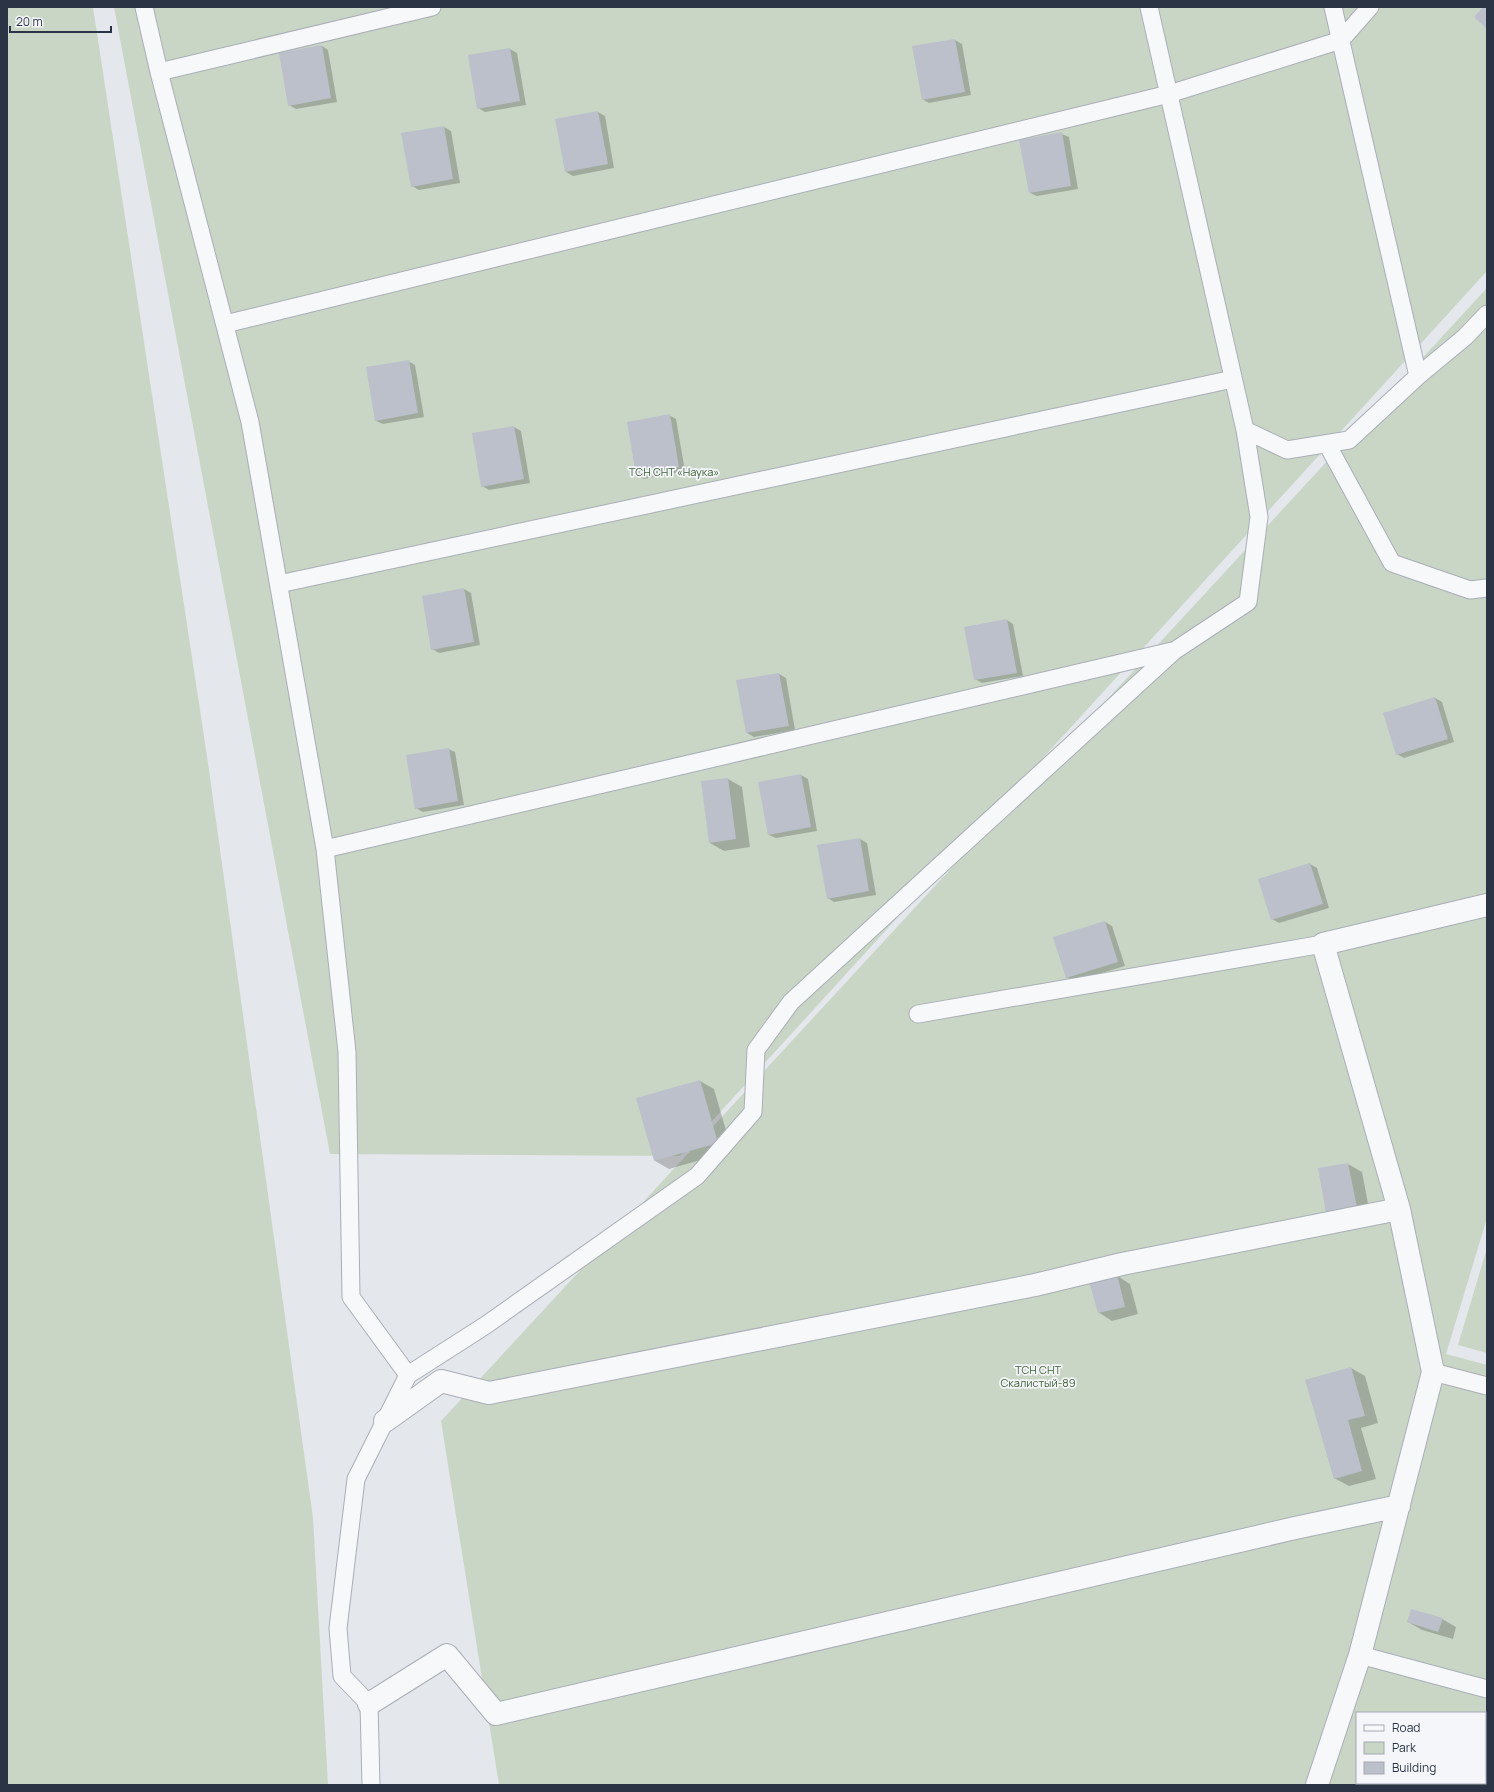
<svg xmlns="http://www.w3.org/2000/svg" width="1494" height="1792" viewBox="0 0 1494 1792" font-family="Manrope,sans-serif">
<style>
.green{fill:#c9d6c5;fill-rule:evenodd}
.shadow{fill:#0003}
.building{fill:#bbc0ca}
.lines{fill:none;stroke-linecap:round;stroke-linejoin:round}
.lane-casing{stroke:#a9aeb7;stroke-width:19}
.street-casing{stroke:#a9aeb7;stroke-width:24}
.lane{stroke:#f7f8fa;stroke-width:17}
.street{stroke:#f7f8fa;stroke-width:22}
.labels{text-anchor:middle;stroke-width:3.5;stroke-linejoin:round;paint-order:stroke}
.park-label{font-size:11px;fill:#3f6138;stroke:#f4f6f9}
</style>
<rect width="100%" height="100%" fill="#e4e7ec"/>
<path class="green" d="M7,7H93L207,756L313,1518L328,1785H7Z
M114,7H1487V271L680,1156L330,1154Z
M1487,288V1218L1446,1354L1487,1365V1785H499L441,1421ZM1357,1713H1485V1783H1357Z
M1487,1248V1353L1458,1345Z"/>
<path class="shadow" d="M955,40L962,44L971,95L929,103L922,99Z
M322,46L328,50L337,102L296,109L289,105Z
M510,49L517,53L526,105L485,112L478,108Z
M598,112L605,116L614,168L573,176L566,172Z
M444,127L451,131L460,183L419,190L412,186Z
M1062,134L1069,137L1078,189L1037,196L1030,193Z
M408,361L415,365L424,417L383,424L376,421Z
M669,415L676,419L685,471L644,479L637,475Z
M514,427L521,431L530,483L489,490L482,486L473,434Z
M464,589L471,593L480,645L439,653L432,649Z
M1007,620L1013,624L1023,676L982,683L975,679Z
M779,674L786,678L795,730L754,737L747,733Z
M1435,698L1442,702L1454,742L1404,758L1397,754Z
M448,749L455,752L464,805L423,812L416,808Z
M801,775L808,779L817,831L776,838L769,835Z
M728,779L742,787L750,847L724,851L710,843Z
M860,839L867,843L876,895L834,902L828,898Z
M1310,864L1317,868L1329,908L1279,923L1272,919Z
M1105,922L1112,926L1125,966L1074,981L1067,977Z
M700,1081L714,1089L732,1151L669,1169L655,1161Z
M1348,1164L1362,1172L1370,1214L1341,1220Z
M1116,1275L1130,1284L1138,1314L1112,1321L1098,1312Z
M1351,1368L1365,1376L1378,1423L1361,1428L1376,1479L1349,1486L1334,1478L1306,1380Z
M1442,1619L1456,1627L1453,1639L1422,1630L1408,1622Z"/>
<path class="building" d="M1483,7H1487V29L1474,17Z
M955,39L965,92L922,100L912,46Z
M322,45L331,98L288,106L279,53Z
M510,48L520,101L477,109L468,55Z
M598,111L608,164L565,172L555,119Z
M444,126L453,179L411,187L401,133Z
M1062,132L1071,186L1029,193L1019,140Z
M409,360L418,413L375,421L366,367Z
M670,414L679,467L636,475L627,422Z
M514,426L524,479L481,487L472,433Z
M464,588L474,642L431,650L422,596Z
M1007,619L1017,673L974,680L964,627Z
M779,673L789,726L746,733L736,680Z
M1435,697L1448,739L1396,755L1383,713Z
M449,748L458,801L415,809L406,755Z
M801,774L811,827L768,835L758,782Z
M728,778L736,839L709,843L701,781Z
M860,838L869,891L827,899L817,845Z
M1310,863L1323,904L1271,920L1258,879Z
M1105,921L1118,962L1066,978L1053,937Z
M700,1080L718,1143L654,1161L636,1098Z
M1348,1163L1357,1207L1326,1213L1318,1168Z
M1117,1274L1125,1307L1098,1313L1089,1281Z
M1351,1367L1365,1416L1348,1420L1362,1471L1334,1479L1305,1380Z
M1411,1609L1443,1618L1438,1632L1407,1622Z"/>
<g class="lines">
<defs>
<path id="lane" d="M144,7L159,72L250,422L325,849L347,1052L351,1297L408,1375
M1149,7L1245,430L1287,450L1349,440L1418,376L1465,337L1487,314
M1333,7L1418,376
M159,72L432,7
M225,324L1169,94L1341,40L1370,7
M1327,444L1392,563L1470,590L1487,588
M279,584L1233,379
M325,849L1172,651
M918,1014L1323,944
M1433,1372L1487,1386
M1360,1655L1487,1689
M371,1785L369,1704L342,1676L338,1628L356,1479L408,1375L486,1325L697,1176L753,1112L756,1050L791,1002L1174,651L1248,602L1259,517L1245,430"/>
<path id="street" d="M385,1421L441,1381L489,1393L1035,1285L1122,1264L1399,1209
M369,1704L447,1655L496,1714L1295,1528L1399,1506
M1317,1785L1360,1655L1433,1372L1399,1209L1323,944L1487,905"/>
</defs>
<use href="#lane" class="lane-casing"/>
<use href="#street" class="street-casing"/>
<use href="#lane" class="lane"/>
<use href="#street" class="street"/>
</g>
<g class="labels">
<g class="park-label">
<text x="674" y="476">ТСН СНТ «Наука»</text>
<text x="1038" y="1374">ТСН СНТ<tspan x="1038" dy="13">Скалистый-89</tspan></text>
</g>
</g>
<rect width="1494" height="1792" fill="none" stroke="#2b3445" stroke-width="16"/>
<rect x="1356" y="1712" width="130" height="72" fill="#f4f6f9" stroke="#a4a8b1"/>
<rect x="1364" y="1725" width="20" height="6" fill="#f7f8fa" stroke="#a4a8b1"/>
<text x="1392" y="1732" font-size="12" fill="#2b3445">Road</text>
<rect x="1364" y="1742" width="20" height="12" fill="#c9d6c5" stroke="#a4a8b1"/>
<text x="1392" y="1752" font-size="12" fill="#2b3445">Park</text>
<rect x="1364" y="1762" width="20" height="12" fill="#bbc0ca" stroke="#a4a8b1"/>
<text x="1392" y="1772" font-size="12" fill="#2b3445">Building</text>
<path d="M10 26v6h101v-6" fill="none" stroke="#2b3445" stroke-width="2"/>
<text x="16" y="26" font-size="12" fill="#2b3445" stroke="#f4f6f9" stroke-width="3" paint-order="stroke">20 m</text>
</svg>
